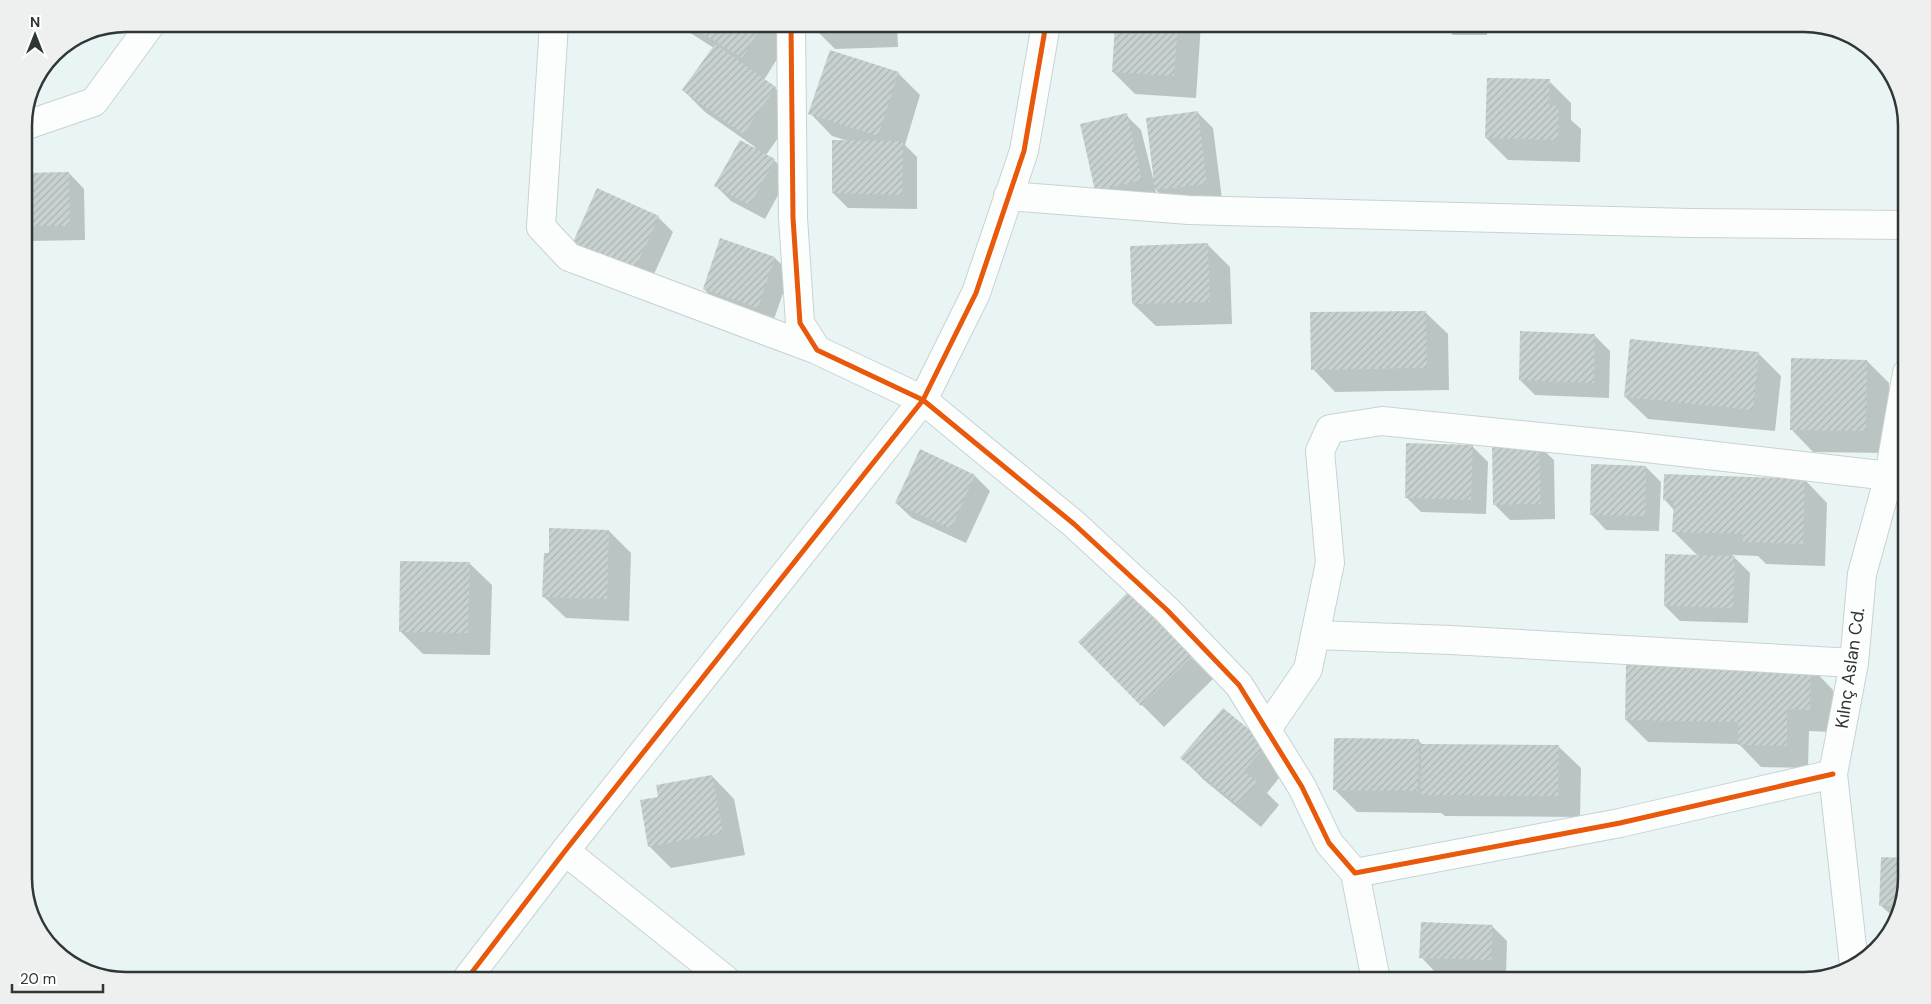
<svg xmlns="http://www.w3.org/2000/svg" width="1931" height="1004" viewBox="0 0 1931 1004" font-family="'DM Sans',sans-serif">
<style>
.shadow{fill:#0003}
.building{fill:url(#building-hatch)}
.lines{fill:none;stroke-linecap:round;stroke-linejoin:round}
.street-casing{stroke:#c9d2d1;stroke-width:30}
.street{stroke:#fcfefd;stroke-width:28}
.cycleway-casing{stroke:#fff;stroke-width:8}
.cycleway{stroke:#e8590c;stroke-width:5}
.labels{text-anchor:middle;stroke-width:4;stroke-linejoin:round;paint-order:stroke}
.street-label{font-size:18px;fill:#2f3736;stroke:#fff}
.rim{fill:none;stroke:#2f3736;stroke-width:2.5}
</style>
<defs>
<pattern id="building-hatch" width="6" height="6" patternUnits="userSpaceOnUse" patternTransform="scale(1.25)"><rect width="6" height="6" fill="#c7d1d0"/><path d="M-1 1l2-2M0 6l6-6M5 7l2-2" fill="none" stroke="#abb4b3"/></pattern>
</defs>
<rect width="100%" height="100%" fill="#e9f5f4"/>
<path class="shadow" d="M676,24H794L797,27L764,80L775,88L798,110L766,155L774,160L789,175L765,219L731,201L716,186L755,147L705,112L683,90L714,48Z
M812,24H875V31H878L877,24H897L898,47L835,49L812,26Z
M1116,24H1201L1196,98L1135,94L1113,72Z
M1441,24H1487V35H1453Z
M898,73L920,95L905,145L917,157V209L848,208L833,193L848,141L832,136L810,113Z
M1549,81L1571,103V120L1581,129L1580,162L1508,160L1486,138Z
M1198,113L1213,128L1222,199L1171,205L1155,189L1157,195L1097,190L1126,115L1141,130L1153,178Z
M69,173L84,189L85,240L32,241L24,234V175Z
M658,217L673,232L650,283L590,257L574,242Z
M721,240L775,258L790,273L773,322L719,304L704,289Z
M1208,245L1230,267L1232,324L1156,326L1133,304Z
M1425,312L1448,334L1449,390L1335,392L1313,369Z
M1595,336L1610,351L1609,398L1535,395L1520,380Z
M1758,353L1781,376L1775,431L1648,419L1625,397Z
M1867,361L1889,383L1888,453L1813,452L1791,429Z
M1538,445L1554,460L1555,519L1510,520L1495,505Z
M1473,447L1488,462L1486,514L1421,512L1406,497Z
M920,451L975,476L990,491L966,543L912,518L896,503Z
M1646,467L1661,482L1659,531L1606,530L1591,514Z
M1805,480L1827,503L1825,566L1766,564L1758,556L1732,555L1750,573L1748,623L1680,621L1665,606L1698,556L1674,532V510L1664,499Z
M609,531L631,553L629,621L566,618L543,596L550,554Z
M469,563L492,585L490,655L423,654L401,632Z
M1128,594L1213,679L1164,727L1079,642Z
M1811,667L1833,690L1832,732L1809,731L1808,768L1761,767L1739,744L1648,742L1626,720Z
M1418,740L1424,746H1558L1581,768L1580,817L1445,816L1441,813L1357,812L1335,790Z
M1266,745L1288,767L1267,793L1279,805L1261,827L1204,780L1182,758Z
M712,776L734,799L745,855L671,868L649,846L659,798Z
M1882,858L1907,860V878L1897,920L1880,905Z
M1492,926L1507,941L1506,975L1436,973L1421,957Z"/>
<path class="building" d="M687,24H763L742,58Z
M811,24H865V25L811,27Z
M1115,24H1178L1174,76L1112,72Z
M715,44L776,87L743,134L682,90Z
M830,50L899,72L878,136L808,114Z
M1487,78L1550,79L1549,105L1559,106L1558,140L1485,138Z
M1198,111L1207,184L1155,190L1146,118Z
M1127,113L1142,180L1095,191L1080,124Z
M740,140L775,159L750,205L714,186Z
M832,140L903,141L902,195L832,193Z
M69,172L70,226H24V173Z
M597,188L659,216L635,269L573,242Z
M720,238L775,257L758,308L703,289Z
M1208,243L1210,302L1132,304L1130,246Z
M1426,311L1427,368L1311,370L1310,312Z
M1520,331L1595,334L1594,383L1519,380Z
M1630,339L1759,352L1753,410L1624,397Z
M1791,358L1867,360L1866,431L1790,430Z
M1406,443L1473,445L1471,500L1405,498Z
M1539,443L1541,504L1493,505L1492,444Z
M920,449L975,475L951,529L895,503Z
M1591,464L1646,466L1645,516L1590,515Z
M1664,474L1805,479L1803,544L1743,542V534L1672,532L1674,500H1663Z
M549,528L609,530L607,599L542,597L544,553H549Z
M1665,554L1735,556L1733,608L1664,606Z
M400,561L470,562L468,633L399,632Z
M1128,592L1192,656L1141,706L1078,642Z
M1626,663L1811,666L1810,710L1787,709V746L1738,745V722L1625,720Z
M1223,708L1267,744L1244,771L1257,782L1238,805L1180,758Z
M1334,738L1419,739L1418,791L1333,790Z
M1421,744L1559,745L1558,796L1421,795Z
M712,775L723,833L648,847L640,800L658,797L656,785Z
M1881,857L1907,858V878L1900,906H1879Z
M1421,922L1493,925L1491,960L1419,958Z
M1871,943L1879,944L1871,952Z"/>
<g class="lines">
<defs>
<path id="street" d="M554,24L541,227L569,257L817,350
M791,24L793,218L800,323L817,350L923,400L1074,524L1167,610L1239,685L1302,787L1329,843L1355,873L1620,823L1833,774
M24,126L94,102L151,24
M1008,196L1189,210L1690,223L1907,225
M1315,635L1451,640L1854,663
M1267,729L1308,669L1330,563L1320,451L1330,429L1382,421L1629,446L1889,476
M565,851L726,980
M1355,873L1376,980
M1854,965L1833,774L1854,663L1862,574L1889,476L1907,373
M466,980L565,851L923,400L976,293L1024,151L1046,24"/>
</defs>
<use href="#street" class="street-casing"/>
<use href="#street" class="street"/>
<defs>
<path id="cycleway" d="M791,24L793,218L800,323L817,350L923,400L1074,524L1167,610L1239,685L1302,787L1329,843L1355,873L1620,823L1833,774
M466,980L565,851L923,400L976,293L1024,151L1046,24"/>
</defs>
<use href="#cycleway" class="cycleway-casing"/>
<use href="#cycleway" class="cycleway"/>
</g>
<g class="labels">
<g class="street-label">
<text transform="translate(1850 668) rotate(-82)" y="6">Kılnç Aslan Cd.</text>
</g>
</g>
<path d="M0 0H1931V1004H0ZM126 32H1804A94 94 0 0 1 1898 126V878A94 94 0 0 1 1804 972H126A94 94 0 0 1 32 878V126A94 94 0 0 1 126 32Z" fill="#eeefef" fill-rule="evenodd"/>
<path class="rim" d="M126 32H1804A94 94 0 0 1 1898 126V878A94 94 0 0 1 1804 972H126A94 94 0 0 1 32 878V126A94 94 0 0 1 126 32Z"/>
<g transform="translate(35 35)" stroke="#ffffff" stroke-width="4" paint-order="stroke">
<path d="M0-4L9 19L0 12L-9 19Z" fill="#2f3736"/>
<text y="-8" font-size="14" font-weight="bold" text-anchor="middle" fill="#2f3736">N</text>
</g>
<path d="M12 984v8h91v-8" fill="none" stroke="#2f3736" stroke-width="2.5"/>
<text x="20" y="984" font-size="15" fill="#2f3736" stroke="#ffffff" stroke-width="4" paint-order="stroke">20 m</text>
</svg>
